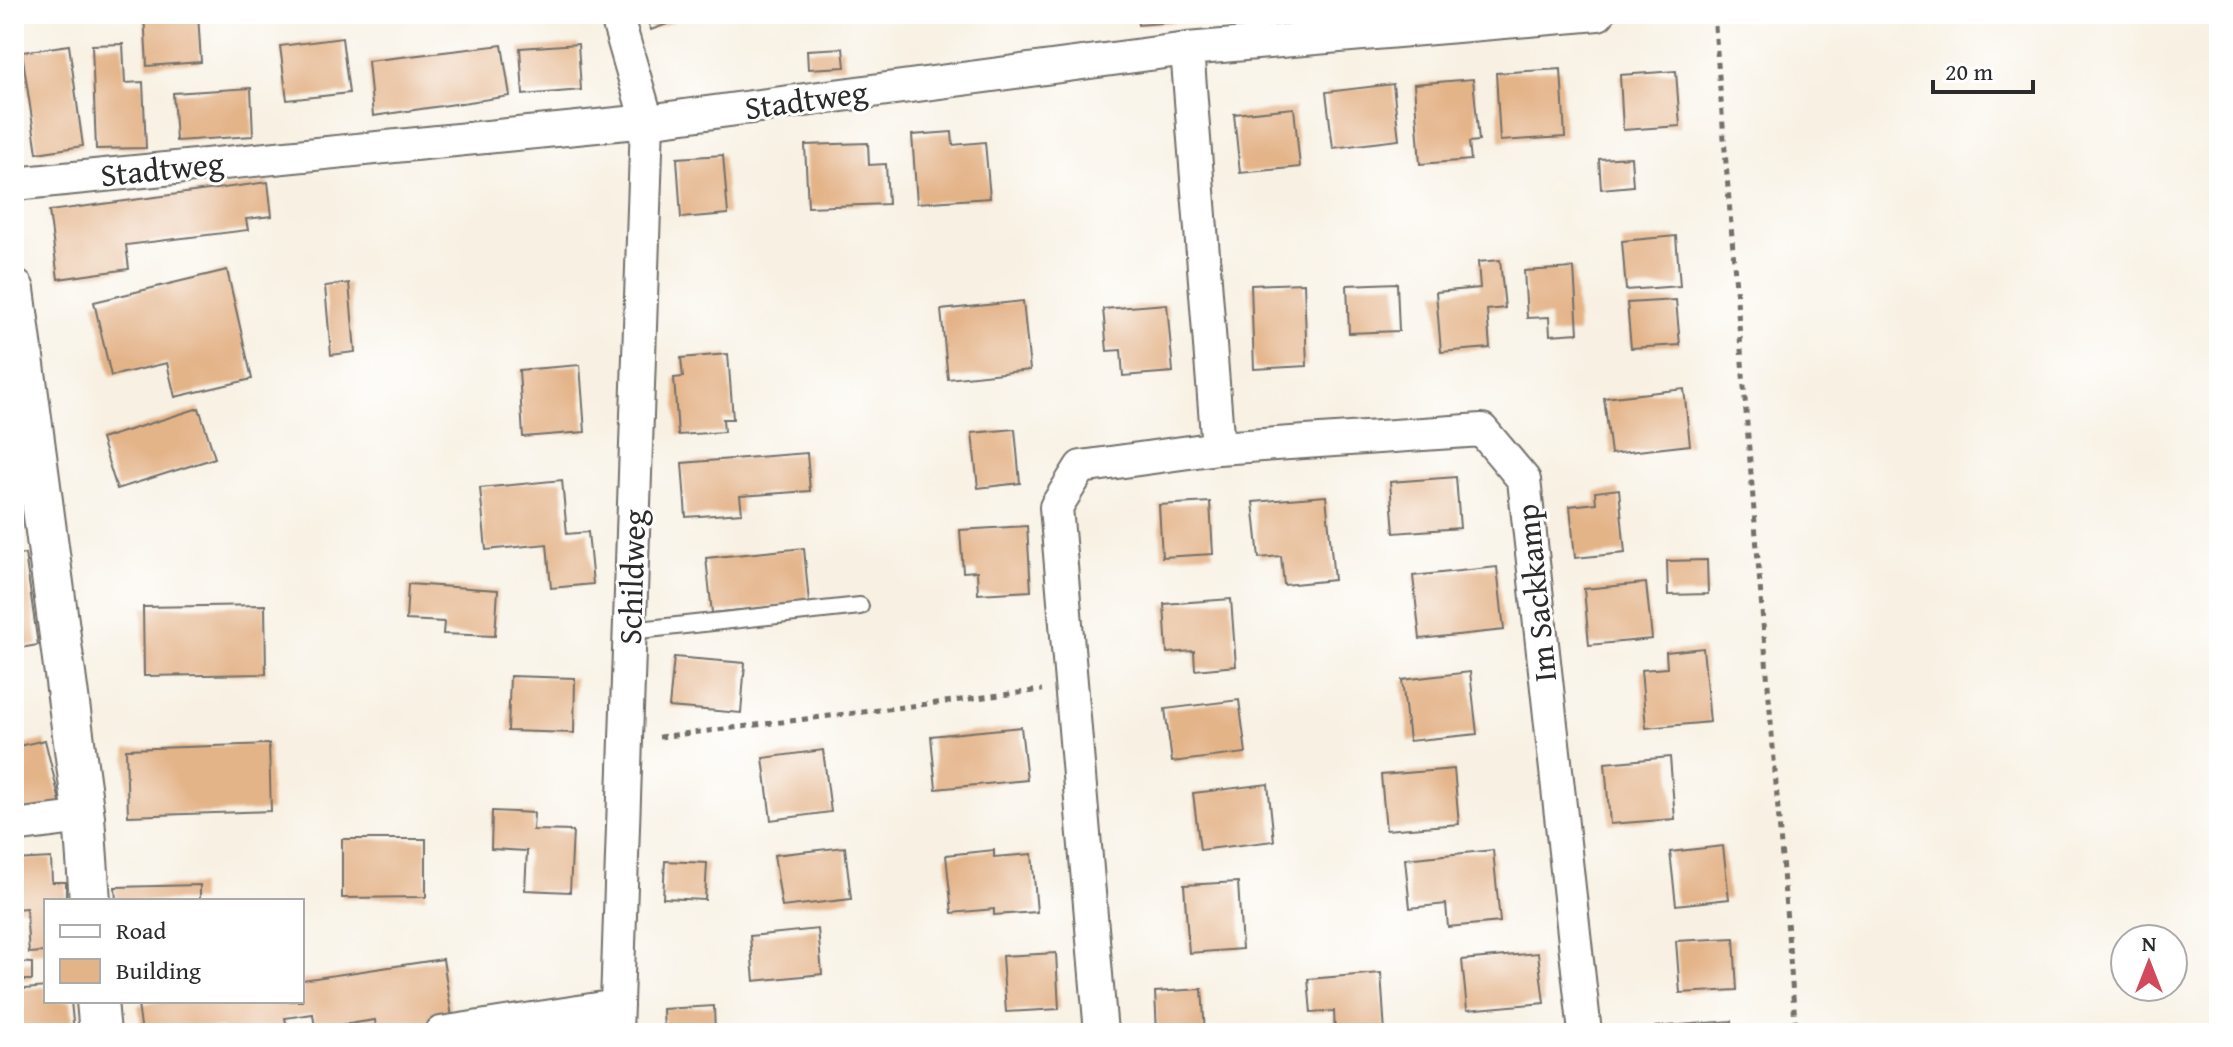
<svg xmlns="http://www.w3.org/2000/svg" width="2233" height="1047" viewBox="0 0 2233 1047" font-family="'Gentium Book Plus',serif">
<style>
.building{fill:#e4b489}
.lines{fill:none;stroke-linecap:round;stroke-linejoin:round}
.service-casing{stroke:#73706b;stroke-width:20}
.minor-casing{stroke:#73706b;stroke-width:36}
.tertiary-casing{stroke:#73706b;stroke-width:44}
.path{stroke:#73706b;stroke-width:5;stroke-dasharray:6 6;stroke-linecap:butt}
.service{stroke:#fff;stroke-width:16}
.minor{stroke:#fff;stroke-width:32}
.tertiary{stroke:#fff;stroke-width:40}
.labels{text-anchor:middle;stroke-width:6;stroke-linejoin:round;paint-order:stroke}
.street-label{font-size:32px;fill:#2b2b2b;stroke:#fff}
</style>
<rect width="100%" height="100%" fill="#fff"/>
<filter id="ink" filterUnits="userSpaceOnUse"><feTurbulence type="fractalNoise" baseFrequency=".0125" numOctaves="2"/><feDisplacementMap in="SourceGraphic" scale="16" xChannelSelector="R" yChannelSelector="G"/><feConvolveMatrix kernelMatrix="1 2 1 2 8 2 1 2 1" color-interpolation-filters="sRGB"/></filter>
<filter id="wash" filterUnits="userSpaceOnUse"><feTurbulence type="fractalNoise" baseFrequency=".006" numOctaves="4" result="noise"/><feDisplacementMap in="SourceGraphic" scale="32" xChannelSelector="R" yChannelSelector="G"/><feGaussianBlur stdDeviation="1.8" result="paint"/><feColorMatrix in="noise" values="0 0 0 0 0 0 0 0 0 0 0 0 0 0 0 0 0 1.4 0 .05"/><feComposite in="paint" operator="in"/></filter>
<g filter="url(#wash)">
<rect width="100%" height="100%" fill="#f8f1e3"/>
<g id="blocks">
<path class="building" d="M144,14H198L201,62L147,66Z
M645,14H670L673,22L651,30Z
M1137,14H1197L1198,20L1138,25Z
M342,38L349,93L287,100L280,46Z
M123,44L125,83L143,82L146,148L96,149L92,45Z
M578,44L581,90L523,95L520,48Z
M69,45L83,146L37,153L22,52Z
M502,45L510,96L373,116L368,61Z
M843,48L845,67L808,69L807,50Z
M1561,69L1565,137L1500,141L1496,73Z
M1676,71L1680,126L1623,130L1620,75Z
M1473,79L1479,141L1469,142L1471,160L1420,164L1414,84Z
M1393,84L1399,140L1333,148L1326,92Z
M251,88L253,136L176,141L173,93Z
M1294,108L1300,167L1240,173L1234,114Z
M952,132L953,145L985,142L990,198L917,203L912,135Z
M868,143L869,165L886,164L888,204L808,207L805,145Z
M723,155L728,214L681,218L677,158Z
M1631,157L1633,186L1601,189L1599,159Z
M268,182L272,216L246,219L248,230L126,245L129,269L58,279L49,211Z
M1676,236L1680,286L1626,290L1622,241Z
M1500,260L1505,308L1487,310L1490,348L1441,352L1436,292L1480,288L1478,262Z
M1574,268L1578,333L1550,335L1549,317L1527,318L1524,271Z
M227,270L252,379L175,397L167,363L111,376L94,302Z
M349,283L355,352L331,355L325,286Z
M1304,283L1307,366L1254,369L1251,285Z
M1397,283L1399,331L1349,333L1347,285Z
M1676,300L1680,345L1631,348L1627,303Z
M1023,301L1030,370L948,379L941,310Z
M1167,304L1173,372L1123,376L1121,350L1107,351L1103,309Z
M728,354L733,419H723L724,432L678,435L674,378L683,377L681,358Z
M580,365L585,432L523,437L519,370Z
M1684,389L1690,445L1611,454L1604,398Z
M199,408L215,458L117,489L101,439Z
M1015,429L1020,483L978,488L972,433Z
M807,453L810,491L740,496L742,513L686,517L682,463Z
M1456,477L1460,528L1394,533L1390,482Z
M562,480L567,534L588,532L593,584L551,588L547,544L486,550L480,488Z
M1619,489L1625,553L1575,558L1570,506L1596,503L1595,492Z
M1326,496L1334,580L1284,585L1281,556L1259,558L1253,502Z
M1210,502L1213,554L1162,557L1159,505Z
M1027,526L1031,591L978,594L977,571L963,572L960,530Z
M804,548L809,603L712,613L706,558Z
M25,554L38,645L14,649V556Z
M1707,560L1708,594L1668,595L1667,561Z
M1497,567L1504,630L1420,639L1413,576Z
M1646,583L1652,639L1589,645L1584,589Z
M408,584L498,590L495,636L443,634L444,622L406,620Z
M1231,599L1236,666L1195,670L1194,651L1167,653L1164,604Z
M265,605L266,674L144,676L143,607Z
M1703,648L1710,722L1646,728L1641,670L1667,668L1666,652Z
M674,657L745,663L741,713L669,707Z
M1470,672L1477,734L1409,741L1402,680Z
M510,676L575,678L574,733L508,731Z
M1239,700L1246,753L1172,762L1165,709Z
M1021,727L1027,780L936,789L931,736Z
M45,740L61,806L14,818V747Z
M269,744L271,811L128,816L126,749Z
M823,750L831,812L771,820L763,758Z
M1670,757L1675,819L1610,824L1605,763Z
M1454,769L1459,824L1386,830L1381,775Z
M1268,784L1274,841L1200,850L1193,793Z
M492,811L534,813L533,830L573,831L570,892L525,890L527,851L491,849Z
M342,839H426V897L342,898Z
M1723,846L1729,899L1676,905L1670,852Z
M845,847L851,899L782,907L774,855Z
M994,850V857L1032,854L1037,912L994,915V909L952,913L946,855Z
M1493,850L1500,922L1448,927L1446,904L1410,908L1405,859Z
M51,858L52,882H66V901H46V952L29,953L26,908L14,909V860Z
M665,861L707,863L705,900L663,898Z
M1238,882L1242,949L1189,953L1184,885Z
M200,885V901H116L115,887Z
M818,929L822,974L754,981L750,936Z
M1734,938L1737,990L1680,993L1676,941Z
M1056,953L1059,1009L1006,1012L1002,956Z
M1538,953L1544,1003L1467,1010L1462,960Z
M443,959L453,1024L391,1033H377L375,1020L315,1029L313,1014L285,1018L288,1033H223L222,1028L142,1033L138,1005L163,1001H302V980Z
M14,962L32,963V980H14Z
M1381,973L1385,1033H1335L1334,1011L1311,1013L1308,979Z
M46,987V1001H71L74,1033H14V990Z
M1202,989L1205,1033H1157L1155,992Z
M714,1006L715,1033H664L663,1009Z
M1732,1021L1733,1033H1656L1655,1027Z"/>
</g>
</g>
<g filter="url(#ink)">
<use href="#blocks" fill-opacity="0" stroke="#73706b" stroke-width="2"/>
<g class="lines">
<defs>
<path id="service" d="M630,631L860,606"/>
<path id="minor" d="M616,14L647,121L616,1033
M14,184L647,121L1187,49L1598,14
M1218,448L1482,430L1524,480L1585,1033
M14,826L84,817
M441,1033L617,1006
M1101,1033L1056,507L1081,467L1218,448L1187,49"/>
<path id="tertiary" d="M14,290L84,817L90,901
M97,1001L100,1033"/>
</defs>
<use href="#service" class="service-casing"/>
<use href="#minor" class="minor-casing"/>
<use href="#tertiary" class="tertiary-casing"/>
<path class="path" d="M1714,14L1796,1033
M659,737L1042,690"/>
<use href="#service" class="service"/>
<use href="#minor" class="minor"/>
<use href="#tertiary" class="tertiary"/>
</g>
</g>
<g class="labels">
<g class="street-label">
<text transform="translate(806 100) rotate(-8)" y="11">Stadtweg</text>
<text transform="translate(162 169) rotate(-6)" y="11">Stadtweg</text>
<text transform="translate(632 577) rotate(-88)" y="11">Schildweg</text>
<text transform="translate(1536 593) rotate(-96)" y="11">Im Sackkamp</text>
</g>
</g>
<rect width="2233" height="1047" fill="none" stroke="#fff" stroke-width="48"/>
<rect x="44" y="899" width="260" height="104" fill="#ffffff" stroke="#aaaaaa" stroke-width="2"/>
<rect x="60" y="925" width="40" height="12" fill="#ffffff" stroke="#aaaaaa" stroke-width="2"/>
<text x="116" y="939" font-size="24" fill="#2b2b2b">Road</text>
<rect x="60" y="959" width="40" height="24" fill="#e4b489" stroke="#aaaaaa" stroke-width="2"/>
<text x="116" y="979" font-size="24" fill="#2b2b2b">Building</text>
<g transform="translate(2149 963)"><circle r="38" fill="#ffffff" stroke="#aaaaaa" stroke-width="2"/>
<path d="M0-6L14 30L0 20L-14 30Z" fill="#d1495b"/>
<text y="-12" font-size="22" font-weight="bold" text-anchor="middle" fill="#2b2b2b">N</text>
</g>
<path d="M1933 80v12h100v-12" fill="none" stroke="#2b2b2b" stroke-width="4"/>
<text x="1945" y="80" font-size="24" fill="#2b2b2b" stroke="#ffffff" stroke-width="6" paint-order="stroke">20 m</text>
</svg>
